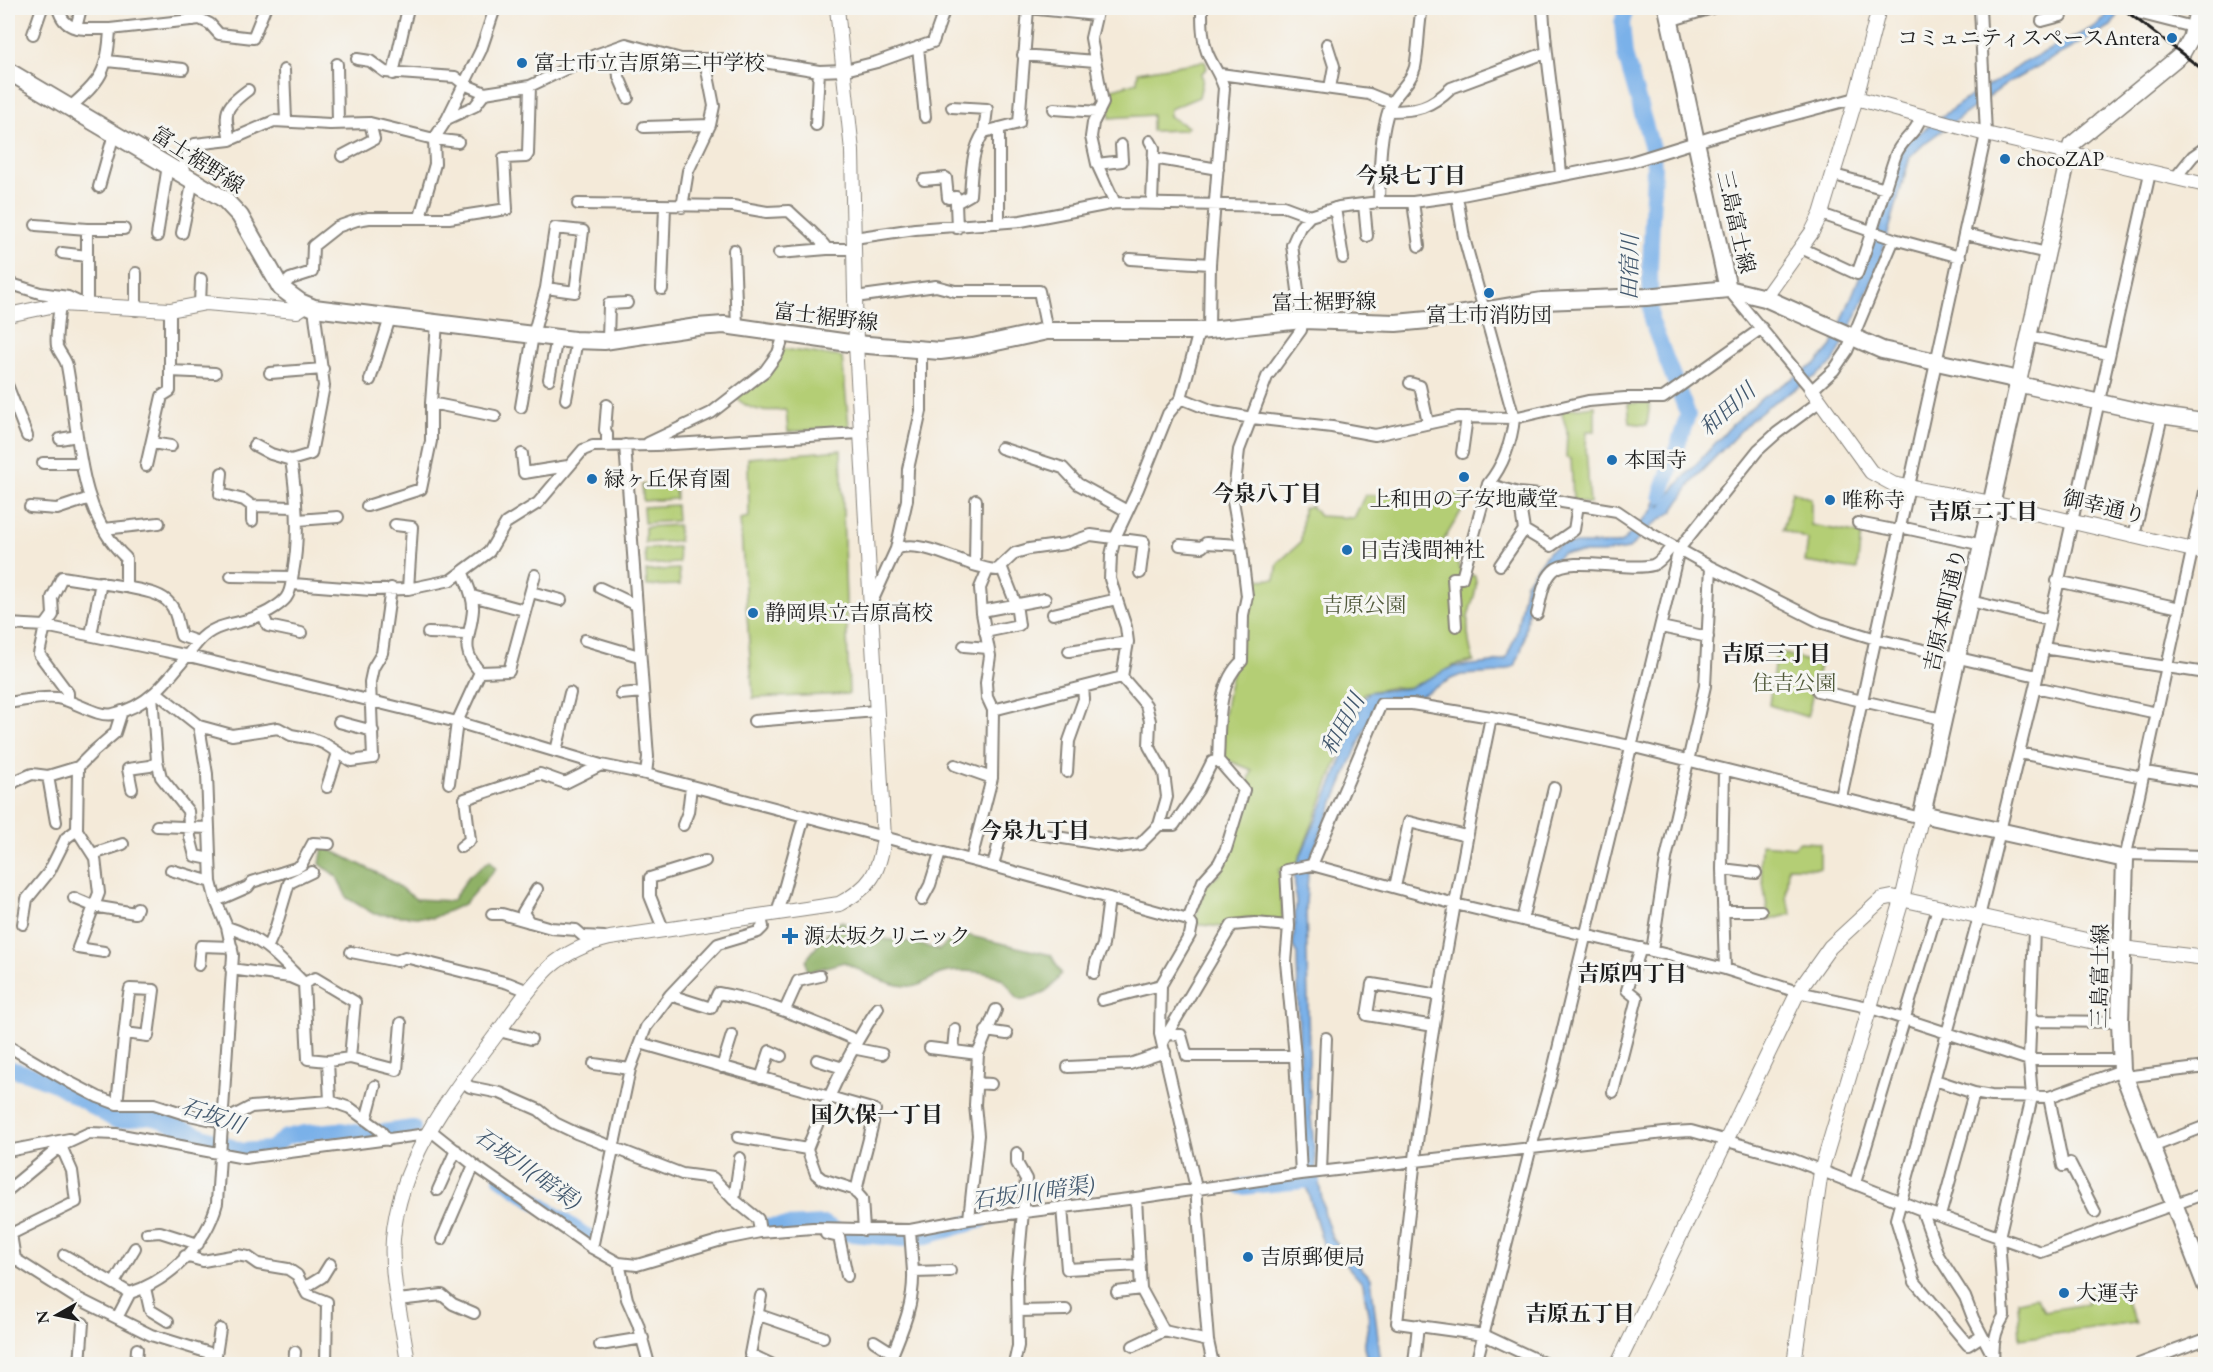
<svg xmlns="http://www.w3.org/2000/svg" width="2213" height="1372" viewBox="0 0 2213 1372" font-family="'EB Garamond','Noto Serif JP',serif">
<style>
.green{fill:#b4ce74;stroke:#687548;stroke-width:1.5}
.forest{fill:#8fb166;stroke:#566641;stroke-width:1.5}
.water{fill:#7ab1e9;stroke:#4b6682;stroke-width:1.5}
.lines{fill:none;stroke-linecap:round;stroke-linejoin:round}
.river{stroke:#7ab1e9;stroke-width:16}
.minor-casing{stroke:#88837a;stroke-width:14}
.tertiary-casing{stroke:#88837a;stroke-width:16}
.secondary-casing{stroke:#88837a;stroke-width:18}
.primary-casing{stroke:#88837a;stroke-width:20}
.minor{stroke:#fff;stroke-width:10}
.tertiary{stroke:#fff;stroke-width:14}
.secondary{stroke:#fff;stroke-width:15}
.primary{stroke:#fff;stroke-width:16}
.rail{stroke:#1c1c1c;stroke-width:3}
.poi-dot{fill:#1f6fb2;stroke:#f6f6f2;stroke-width:2}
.labels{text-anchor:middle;stroke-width:6;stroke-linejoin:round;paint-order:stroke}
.poi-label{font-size:21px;fill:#1c1c1c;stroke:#f6f6f2;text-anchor:start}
.street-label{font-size:21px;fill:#1c1c1c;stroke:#f6f6f2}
.park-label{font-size:21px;fill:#515a3b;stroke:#f6f6f2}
.neighbourhood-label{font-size:22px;font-weight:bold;fill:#1c1c1c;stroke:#f6f6f2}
.water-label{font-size:22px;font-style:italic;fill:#42586e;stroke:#f6f6f2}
</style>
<rect width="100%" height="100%" fill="#f6f6f2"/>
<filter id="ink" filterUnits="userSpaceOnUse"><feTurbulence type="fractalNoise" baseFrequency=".0167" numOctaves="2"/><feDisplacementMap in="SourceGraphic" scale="12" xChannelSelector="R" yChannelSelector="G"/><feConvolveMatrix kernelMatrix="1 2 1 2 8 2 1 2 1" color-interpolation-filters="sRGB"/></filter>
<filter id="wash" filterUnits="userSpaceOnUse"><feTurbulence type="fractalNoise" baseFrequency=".008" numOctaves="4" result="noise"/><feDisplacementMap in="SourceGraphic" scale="24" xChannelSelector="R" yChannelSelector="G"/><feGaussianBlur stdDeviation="1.35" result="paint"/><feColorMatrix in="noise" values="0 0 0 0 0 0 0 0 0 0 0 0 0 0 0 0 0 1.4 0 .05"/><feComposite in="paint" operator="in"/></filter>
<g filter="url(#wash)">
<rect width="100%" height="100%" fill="#f4ead9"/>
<path class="green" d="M1205,61L1207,68L1201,74L1203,79L1199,97L1170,109L1169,116L1188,127L1184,130L1152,131V115L1110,118L1106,91L1137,82L1138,72Z
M783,349L842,357L849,426L788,432L786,410C765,411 752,413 735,397Z
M1628,403H1650L1647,425L1630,423Z
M1595,406V431H1587L1586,447L1590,504L1573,500L1571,459L1566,458L1567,431L1561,410Z
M841,450L849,694L753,698L740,519L749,517L748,458Z
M675,483L676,499L643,501L642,485Z
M1792,491L1811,499V525L1861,534L1857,570L1805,562L1808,539L1783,530Z
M1365,495H1471L1436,553H1454L1462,573L1475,576C1479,591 1470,604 1468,618C1467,633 1469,647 1474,661L1452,666L1425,687L1389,688L1364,693L1294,871L1279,869L1283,920L1244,918L1222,927L1194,924L1205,886L1220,874L1252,770L1217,756L1227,697L1251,580L1275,579L1278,563L1301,542L1303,508L1311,506L1319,516L1354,518Z
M676,505L677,521L644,523L643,507Z
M678,525L679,541L645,543V527Z
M678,547L679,563L646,565L645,549Z
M679,569L680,585L647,586L646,571Z
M1776,651L1820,665L1807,717L1769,705Z
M1800,842L1820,843V868L1788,867L1786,898L1792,914L1769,920L1760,864L1761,844L1794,847Z
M2119,1285L2136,1323L2020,1339L2018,1301L2036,1297L2044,1311L2087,1304L2086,1296Z"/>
<path class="forest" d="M323,846L387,878L416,899L452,901L469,876L490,860L496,868L464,904L433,918L374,914L347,898L337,877L320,864Z
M842,921L863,937L910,942L939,950L958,933L1051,955L1061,973C1054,989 1035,1001 1018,999C1013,994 1009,985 1004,981C992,970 955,969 940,974C932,977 923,985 915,986C889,988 866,973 844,962L807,972L806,960L832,927Z"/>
<path class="water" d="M2108,8H2116L2117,17L2111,26L2008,83L1926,142L1910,157L1878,268L1846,338L1833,363L1813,378L1768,406L1751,420L1694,479L1673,511L1653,525L1629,549L1602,553H1562C1547,568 1534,586 1529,608C1524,631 1526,643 1515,666L1498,673L1461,675L1451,679L1416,698H1378L1309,861L1306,904L1310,1106L1316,1166L1325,1216L1332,1238L1371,1278L1381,1364H1368L1364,1347L1369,1319L1363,1284L1342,1260L1324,1247L1305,1182L1301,1133L1297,954L1293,946L1296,903L1294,871L1335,777L1364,698L1369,692L1409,688L1453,667L1491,663L1506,659L1516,634L1526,582L1549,551L1561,544H1616L1622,542L1653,510L1666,474L1670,475L1660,507L1677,485L1732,425L1762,398L1817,363L1832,346L1879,228L1900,154L1907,142L1980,89L1993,84L2025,62L2096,26L2105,18Z"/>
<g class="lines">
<path class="river" d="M1626,8L1622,23L1625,55L1652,148L1654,166L1650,270L1651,320L1688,415L1661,495
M8,1068L30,1074L55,1084L116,1121L150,1116L242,1151L270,1149L286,1137L304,1133L339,1130L367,1134L413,1128
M501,1178L592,1240
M1242,1187L1312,1180
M763,1227L825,1224L842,1233L903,1239L920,1238L982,1220"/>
</g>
</g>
<g filter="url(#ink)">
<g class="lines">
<defs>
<path id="minor" d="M58,8C65,35 87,28 110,29
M187,8L194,20
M1028,8L1096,15
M1098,8L1091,38L1103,103L1093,123L1091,137L1097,164L1115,203
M1202,8C1202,22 1202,38 1207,52C1212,65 1220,74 1224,88L1210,264L1209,330
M1543,8C1546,64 1557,119 1561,175
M2138,13L2193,27
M1669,21L1712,8
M2042,21L2061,16L2059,8
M76,28L81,8
M33,34L42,8
M1327,44L1334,66L1330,88
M918,47L925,117
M616,48L619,77L628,98
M1023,55L1095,61
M357,59L370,61L385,72L455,77L464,84L485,93L530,86L595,55L626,44L681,59H745L819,71L845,70L877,62L933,42L945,8H1008
M107,61L183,69
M337,64L338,124
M284,70L286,121
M393,74L408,8
M1220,74L1369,94L1391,103
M952,107L987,109L984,132
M69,108C101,81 108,71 110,29L200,19L210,24L219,34L253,38L265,8
M1054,109L1099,112
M1389,111C1417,111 1430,108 1451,88L1545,53
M447,119L475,106L485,93
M816,125L819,71
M644,127L710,125
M999,128V223
M230,140C224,111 224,108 248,90
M1150,141L1154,148L1152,202
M342,156L374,139L370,123
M1153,158L1218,169
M1097,164L1122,161L1121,145
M181,173L190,148L195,144L230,140L274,121L330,124L370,123L434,139L447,119L481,50L495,8
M1834,175L1886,189
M2175,178L2193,156L2206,147
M924,180L946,178L948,198L956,197V203
M99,187L114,134
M1379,202C1380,170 1379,137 1390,106C1396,92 1411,83 1415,67C1419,47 1418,27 1422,8
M1413,202L1419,246
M578,204L733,206L767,212L789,211C802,224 817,234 827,249H854
M1364,204L1367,236
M682,207L688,171L710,125L714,106L705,60
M1335,208L1343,258
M1821,214L1894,239L1960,257
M420,217L435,164L434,139L458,142
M36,225L87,229H124
M957,228L956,203L970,195C972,172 971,152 984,132L1019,123L1028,9L1008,8
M182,233L193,180
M1965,234L2047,253
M157,236L168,165
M854,238L915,229L1021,221L1115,203L1283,206L1310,216
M1801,248L1857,274C1872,235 1882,194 1896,154C1902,139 1917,133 1921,116
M734,250L737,327
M62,253L87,256
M779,253L827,249
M1130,259L1210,264
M136,273V310
M8,283L40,293L68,297L87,306V229
M281,288L290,279L312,272L313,246L337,227L357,220L369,218H449L507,209L504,158L526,157L528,154L530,86
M662,289L665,206
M1728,289L1812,390L1834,370L1847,351L1894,239
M855,297L936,286L955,291H1039L1047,331
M60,304C59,315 55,335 57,346C59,353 66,359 67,366C79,428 76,512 126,558V587C139,590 161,592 170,604C177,611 178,627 181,636L198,642
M200,304L201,279
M2029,336L2108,354
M608,340L609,304L627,303
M170,371L215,373
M270,373L323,369
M549,379L557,338
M370,380L390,318
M1410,383L1420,386L1428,423
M8,387L27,436
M1181,398L1213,411L1252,418L1332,427L1375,435L1458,417L1514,418L1588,401L1625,398H1663L1762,328
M566,399L577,340
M431,403L495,416
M521,407L533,335L546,288L555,228L583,231L575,292L546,288
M60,439L77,436
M152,443L171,446
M648,443L711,413L765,371L778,353L784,335
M254,445L271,454L291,460
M607,445V434L605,430L607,405
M625,445L648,757L646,774
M1001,448L1063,468L1078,484L1127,511
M1462,453L1467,417
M522,454L524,473L568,466
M43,463H81
M146,466L162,396L170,391V310
M222,473L220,494L244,500L252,506L295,507
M1488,484L1518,493L1539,495L1562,502L1617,511L1648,532L1711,567L1820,622L1876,639L2037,676
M367,506L421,489L431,441V403L437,323
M30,507L57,509L90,498
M298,520L338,517
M252,521V506
M1858,523L1899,531
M395,525L412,527L408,589
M1900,527L1983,545
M104,529L159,523
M1524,530L1551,546L1574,530L1578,505
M2134,536L2162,416
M1180,545L1202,547L1206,543L1241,545
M896,549C924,537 968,569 997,570L1015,553L1029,549L1065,544L1091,535L1144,542L1140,573
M975,564L976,500
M1500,565L1524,530L1518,493
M231,576L292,577
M2057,581L2180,608
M293,584L371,590L408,589L451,580L489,552L506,523L538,503L583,450L593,446L656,445L860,433
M600,588L636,605
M531,592L561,600
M472,596L524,610
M1970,601L2049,620
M871,604L896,549L907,500L908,469L921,411V350
M982,611L1045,599
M1053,614L1117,599
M1537,614C1541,600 1542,582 1553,571C1568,555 1628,572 1653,565C1661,562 1667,552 1672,546
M263,615L268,626L301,633
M8,624L45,626L189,656L457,722L601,765L646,774L993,866L1188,920L1192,925L1190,935L1161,985L1160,1034L1196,1188L1208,1341L1213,1364
M1456,626L1453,578H1462L1488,484C1503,466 1512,441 1514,418L1464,238L1457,196
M1661,627L1708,637
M985,632L1019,625L1016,604L1001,566
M428,633L467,634
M91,635L101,582
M585,640L639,656
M964,646L988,648
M2043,648L2206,673
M1069,651L1128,642
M480,672L509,671L535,575
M2035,687L2157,713
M1818,691L1942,719
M621,694L642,692
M152,695L157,761L161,777L188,811L190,837L195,856L210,859
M68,701V693L39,654L45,626L53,615L52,598L62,577L126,587
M8,703C23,701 42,696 57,698C74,700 98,718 113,714C153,706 174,671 198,642C217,620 241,626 263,614C270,611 281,604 286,598C292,590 291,582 293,573C300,536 297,498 291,460L311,454L324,386L314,308
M993,710L1122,677
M1491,717C1470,819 1451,922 1434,1025C1417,1124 1408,1224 1397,1323L1484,1335L1546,1364
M754,721L876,711
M339,722L373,731
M199,726L232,735L278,728L291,735L313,739L325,744L351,761L373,758L370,682L373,668L382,653L391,588
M556,751L570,693
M2019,753L2143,777
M955,765L992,778
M1724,771L1722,869L1725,969
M1067,772L1069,741L1084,699L1083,687
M2145,772L2206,782
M48,776L56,822
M449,783L457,722L480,672C458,647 471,637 473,610C474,597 467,584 463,573
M8,787L16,781L32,774L48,776L78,767
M327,787L338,753
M132,789L128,769L150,766L157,762
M1841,797L1986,134L1980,8
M683,825L688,812L691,787
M1159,825H1174L1198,790L1212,762L1218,760C1220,727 1216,684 1242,661L1243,615L1247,596L1241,546L1233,501L1239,450L1267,377L1301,330L1302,320L1292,245L1300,227L1310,216L1339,207L1379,202H1413L1457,196L1631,162L1728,132L1856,98
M157,826L209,828
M461,847L470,840L465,799L540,774L565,783L601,765
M93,854L123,844
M2127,854L2206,856
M2125,859L2206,487
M971,860L992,778L993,710L987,697L986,683L990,656L982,613L980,588L988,569
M1312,865L1381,704H1412L1491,717L1630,746L1921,818
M993,866L1002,830L1007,829L1119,847L1140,844L1159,825L1167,797L1164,773L1149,746L1150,721L1146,705L1122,677L1128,642L1126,627L1110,579L1111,555L1115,538L1138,489L1168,414L1181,398L1199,331
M1722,869L1756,873
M171,870L211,882
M1395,887L1409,822L1466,836
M74,898L93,906L135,913L137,908
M922,900L930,885L940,853
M216,901L248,887L252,882L296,868L301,865L313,843L329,844
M1723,911H1761
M492,914H502L551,928L576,930L583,936L604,937
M777,914L804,817
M1188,920L1203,881L1219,863L1226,849L1244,790L1218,760
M1522,920L1554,788
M529,922L523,912L537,889
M23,924L27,899L49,872L66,838L77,830
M227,927C264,939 277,956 304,983L308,1059L328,1061L350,1058L355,1002L315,978L304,983L290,977L231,969
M664,931L650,896V878L705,861
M268,946L275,930L289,883L312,872
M1652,951L1666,859L1705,686L1711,567
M104,952L78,948L99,893L95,858L77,830L78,767L94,751L115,733L122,711
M351,952L397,961L405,957L508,983L528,991
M199,965L201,946L232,947
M1094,973L1096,962L1103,945L1109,898
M670,995L711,1008L718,993C768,1002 810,1020 856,1040
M1102,1000L1161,985
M785,1010L798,981L820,976
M2031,1021L2120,1022
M1434,1026L1367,1015L1372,984L1439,995
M499,1031L531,1039
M986,1031L1007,1034
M1167,1034L1181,1035L1187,1056H1295
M1163,1041L1232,925L1255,923L1289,926
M640,1043L875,1110
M8,1046L71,1083L98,1097L117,1104H154L185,1114L222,1122L251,1107L330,1101L350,1108L380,1130L388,1140
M852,1048L882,1054
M930,1048L978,1054
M953,1050L955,1029
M350,1058L397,1070L401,1023
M817,1060L843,1068
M328,1061L330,1101
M594,1064L630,1069
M722,1067L732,1035
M1068,1067L1130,1064L1165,1052
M2124,1077L2206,1067
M761,1078L770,1051L781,1056
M461,1080L470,1087L500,1093L539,1110L555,1123L576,1133L682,1174L713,1178L733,1199L758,1219L760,1232
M1935,1080L1974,1093
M976,1083L991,1084
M1613,1092L1637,998L1627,990L1641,948
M2049,1097L2122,1070
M117,1104L128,1000L130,989L154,990L148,1036L125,1033
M366,1120L375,1086
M430,1130L474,1165L592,1248L619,1263L637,1265L725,1239L760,1232L813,1228L910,1230L969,1219L1136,1198L1301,1174L1673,1132L1691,1131L1789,1158L1922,1210L2041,1252L2206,1193
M738,1137L807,1149
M2152,1147L2206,1126
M8,1151L69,1139
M1321,1171L1326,1038
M1301,1174L1295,1056L1286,962L1289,926L1286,870L1312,865L1455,904L1652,951L1725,969L1798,992L1868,1007L2029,1060H2121
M1855,1183L1938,908
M8,1190L61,1146L89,1133L116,1134L245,1158L427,1134
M438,1190L456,1150
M856,1193C860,1169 868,1146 873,1122
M1136,1198L1141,1289L1164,1331L1208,1341
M734,1200L740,1158
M1062,1207L1067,1269L1140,1265
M1922,1210L1938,1255L1965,1297L1973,1318L1993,1356
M1940,1216L1974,1093L1991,1096L2049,1097L2063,1166L2070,1163L2095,1212
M969,1219L978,1135L975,1105L978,1054L996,1010
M864,1230L862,1199L853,1189L822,1179L816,1174L807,1149C827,1100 848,1052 878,1008
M910,1230L913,1272L950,1271
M147,1233L160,1232L198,1244
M826,1234L839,1237L847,1276
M442,1239L474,1165
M592,1248L630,1069L646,1027L670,995L718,944L758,932L763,927L761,917
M64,1255L130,1293
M8,1256L15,1259L75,1297L117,1318L130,1293C170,1280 206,1245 217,1203L233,955L227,927L216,901L211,882L207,774L199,726L156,692
M185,1256L203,1261L237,1255L248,1257L258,1264L288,1269L297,1275L307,1294L327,1302L326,1364
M15,1259L11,1234L76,1202L72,1171L61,1146
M619,1263L627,1299L638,1324L649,1364
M114,1283L135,1248
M145,1288L150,1310L168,1321
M304,1288L322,1277L330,1264
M1117,1292L1141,1289
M761,1296L750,1354L771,1364
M398,1300L442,1295L453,1304L474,1313
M1018,1311L1066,1310
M759,1315L823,1337
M117,1318L151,1335L216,1355L214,1364
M1982,1336L1968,1345L1915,1282L1896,1219L1979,917L2035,687L2150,173
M874,1341L893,1353C904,1326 914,1302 913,1272
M600,1345L643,1338
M1133,1346L1164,1331
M216,1355L220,1329
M80,1364L83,1323
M136,1364L137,1349
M294,1364L295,1352
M1014,1364L1018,1346L1017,1277L1026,1179L1017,1163V1153
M1414,1364L1418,1325
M1476,1364L1531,1147L1552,1074L1679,549L1758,450L1777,433L1819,402
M1994,1364C1992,1348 1995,1330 2004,1316L1999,1237L2032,1097L2029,1060L2034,930
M2139,1364L2206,1339"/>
<path id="tertiary" d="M1856,98L1986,134L2206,185
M1765,298L1812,232L1821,214L1856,98L1879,8
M8,315L60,304L170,310L206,303L297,311L306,305
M1812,390L1871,472L1893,484L1992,503L2206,553
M408,1364C403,1323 390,1281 393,1239C399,1160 451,1095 496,1035C513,1012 529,987 550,967C567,952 589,943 610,938L839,904C871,887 879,873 884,838L856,344L852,151L837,8
M1618,1364L1798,992L1830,947L1882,899L1892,897L2122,948L2206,958
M1794,1364L1821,1171L1902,900L1922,814"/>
<path id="secondary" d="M2019,380L2071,145L2182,54L2191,38L2198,8
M2018,384L2157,415L2206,422"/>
<path id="primary" d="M1667,8L1728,289
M8,71L224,199L240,216L281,288L300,302L314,308L574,340L604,341L697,327L724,325L856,344L940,351L973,347L1047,331H1199L1302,320L1396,323L1428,320L1542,301L1646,297L1728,289L1765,298L1882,350L2019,380L1922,814L2125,859L2120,1022L2122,1070L2206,1286"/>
</defs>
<use href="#minor" class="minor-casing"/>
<use href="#tertiary" class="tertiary-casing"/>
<use href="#secondary" class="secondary-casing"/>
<use href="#primary" class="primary-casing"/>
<use href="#minor" class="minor"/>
<use href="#tertiary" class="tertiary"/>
<use href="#secondary" class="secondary"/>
<use href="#primary" class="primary"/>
<path class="rail" d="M2122,8L2206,72"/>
</g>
</g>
<g class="poi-dot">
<circle cx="2172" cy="38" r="6"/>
<circle cx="522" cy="63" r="6"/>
<circle cx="2005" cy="159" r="6"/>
<circle cx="1489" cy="293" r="6"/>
<circle cx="1612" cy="460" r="6"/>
<circle cx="1464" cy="477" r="6"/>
<circle cx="592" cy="479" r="6"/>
<circle cx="1830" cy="500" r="6"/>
<circle cx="1347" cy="550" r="6"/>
<circle cx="753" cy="613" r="6"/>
<path d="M787 927h6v6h6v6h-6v6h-6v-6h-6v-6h6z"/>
<circle cx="1248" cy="1257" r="6"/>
<circle cx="2064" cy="1293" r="6"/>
</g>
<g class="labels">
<g class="poi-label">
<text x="2160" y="45" text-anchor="end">コミュニティスペースAntera</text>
<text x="534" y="70">富士市立吉原第二中学校</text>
<text x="2017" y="166">chocoZAP</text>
<text x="1489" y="322" text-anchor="middle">富士市消防団</text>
<text x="1624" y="467">本国寺</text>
<text x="604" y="486">緑ヶ丘保育園</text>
<text x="1464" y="506" text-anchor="middle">上和田の子安地蔵堂</text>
<text x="1842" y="507">唯称寺</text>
<text x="1359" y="557">日吉浅間神社</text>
<text x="765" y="620">静岡県立吉原高校</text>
<text x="804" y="943">源太坂クリニック</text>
<text x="1260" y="1264">吉原郵便局</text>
<text x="2076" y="1300">大運寺</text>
</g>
<g class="street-label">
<text transform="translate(198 160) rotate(33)" y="7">富士裾野線</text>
<text transform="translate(1736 222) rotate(77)" y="7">三島富士線</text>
<text transform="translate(1324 302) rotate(-1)" y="7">富士裾野線</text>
<text transform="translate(826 317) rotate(7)" y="7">富士裾野線</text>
<text transform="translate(2104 507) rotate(13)" y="7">御幸通り</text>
<text transform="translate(1945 610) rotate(-77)" y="7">吉原本町通り</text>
<text transform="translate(2100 976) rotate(-89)" y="7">三島富士線</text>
</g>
<g class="park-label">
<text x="1364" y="612">吉原公園</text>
<text x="1794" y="690">住吉公園</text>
</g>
<g class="neighbourhood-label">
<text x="1411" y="183">今泉七丁目</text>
<text x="1267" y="501">今泉八丁目</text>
<text x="1983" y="519">吉原二丁目</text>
<text x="1776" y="661">吉原三丁目</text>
<text x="1035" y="838">今泉九丁目</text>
<text x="1632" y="981">吉原四丁目</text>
<text x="877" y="1122">国久保一丁目</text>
<text x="1580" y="1321">吉原五丁目</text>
</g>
<g class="water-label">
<text transform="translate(1629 267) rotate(-89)" y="8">田宿川</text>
<text transform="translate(1727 409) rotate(-42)" y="8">和田川</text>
<text transform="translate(1342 724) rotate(-61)" y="8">和田川</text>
<text transform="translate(213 1115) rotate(19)" y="8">石坂川</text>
<text transform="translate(528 1168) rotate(35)" y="8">石坂川(暗渠)</text>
<text transform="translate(1033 1192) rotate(-8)" y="8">石坂川(暗渠)</text>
</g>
</g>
<rect width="2213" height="1372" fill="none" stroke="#f6f6f2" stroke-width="30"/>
<g transform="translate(57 1315) rotate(261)" stroke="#f6f6f2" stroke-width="4.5" paint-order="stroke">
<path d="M0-4.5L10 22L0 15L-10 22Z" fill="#1c1c1c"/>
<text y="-9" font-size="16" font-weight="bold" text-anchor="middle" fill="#1c1c1c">N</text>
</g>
</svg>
